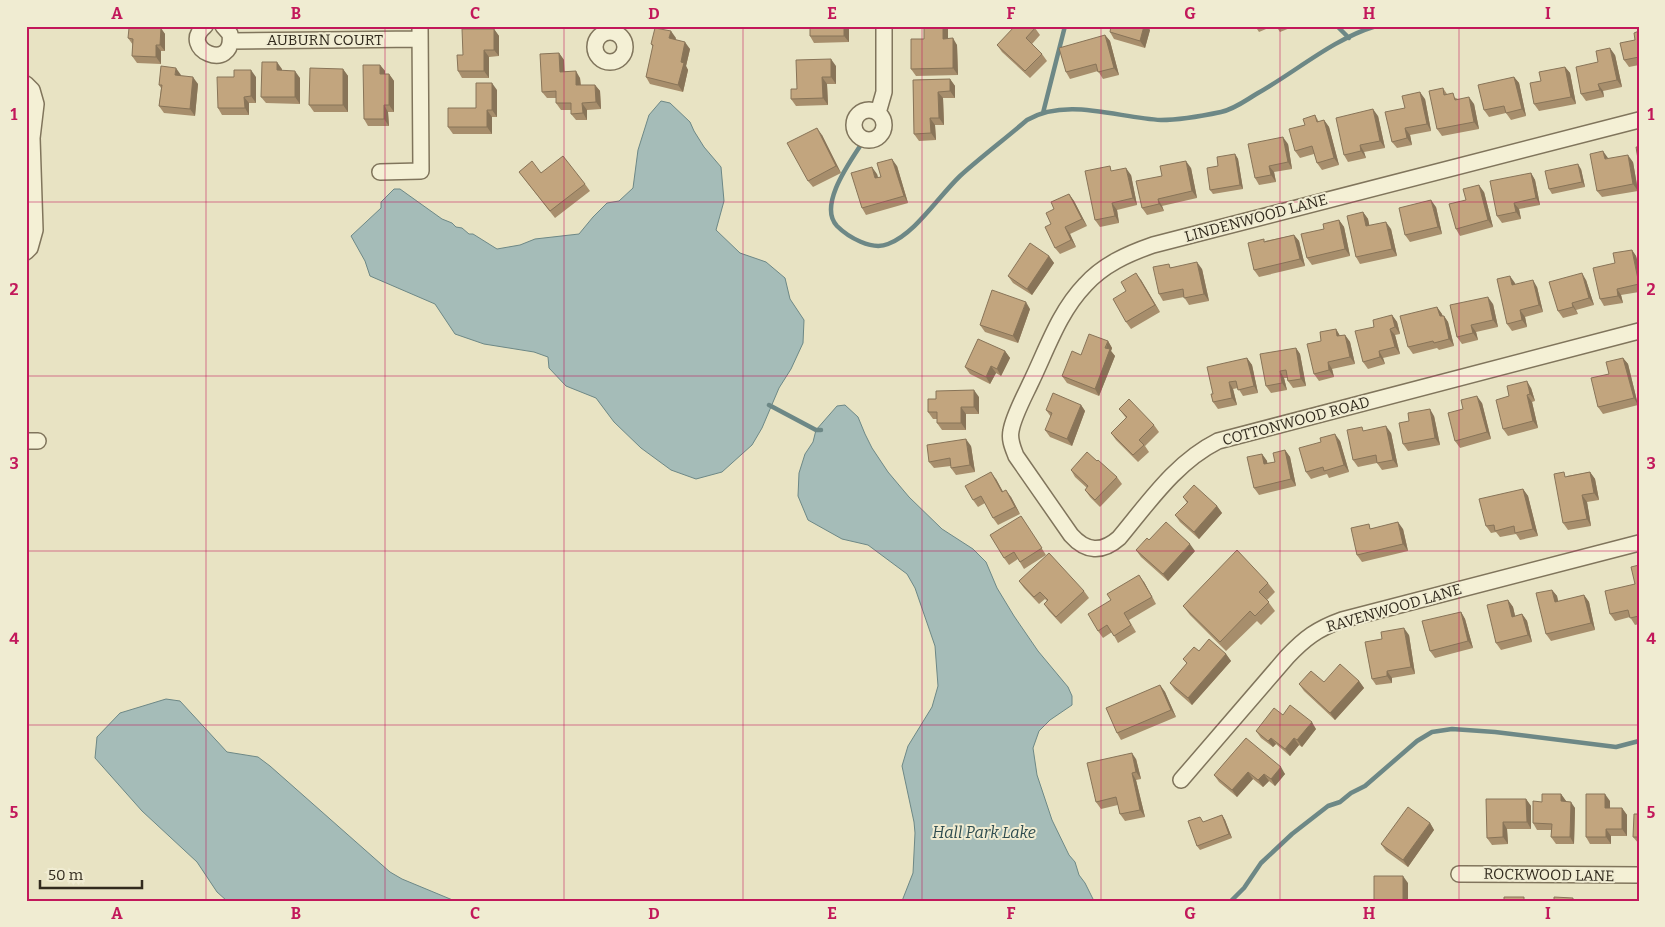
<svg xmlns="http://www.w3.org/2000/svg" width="1665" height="927" viewBox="0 0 1665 927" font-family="Bitter,serif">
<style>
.water{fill:#a5bcb8;stroke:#6d8886}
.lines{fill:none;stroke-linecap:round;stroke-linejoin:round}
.stream{stroke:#6d8886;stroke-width:4.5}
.minor-casing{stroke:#80755c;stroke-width:18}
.minor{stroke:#f4f0d5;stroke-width:15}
.wall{fill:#a78e6c}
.shaded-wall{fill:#887458}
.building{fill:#c2a57e;stroke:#887458}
.grid{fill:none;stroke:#c2185b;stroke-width:1;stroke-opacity:0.55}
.labels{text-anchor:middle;stroke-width:4;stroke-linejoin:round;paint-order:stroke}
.street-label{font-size:15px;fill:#322b1e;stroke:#f0ecd2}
.water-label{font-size:16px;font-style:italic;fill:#2f4d50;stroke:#f0ecd2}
.neatline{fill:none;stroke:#c2185b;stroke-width:2}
.grid-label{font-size:16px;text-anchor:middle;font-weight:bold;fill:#c2185b}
</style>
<rect width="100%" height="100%" fill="#e8e3c3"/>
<path class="water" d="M661,101L670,103L690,122L694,131L704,147L721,167L724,201L716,230L740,253L766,262L785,278L790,299L804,320L803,343L791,369L779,388L762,428L752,445L722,472L696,479L671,470L641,448L614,422L596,398L566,386L549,368L548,357L534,352L484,344L455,334L435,304L370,276L365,261L351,236L381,208V202L394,189H400L442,219L452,223L456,227L462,228L469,234H473L497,249L520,245L535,239L579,234L593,217L607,203L619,201L633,188L638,150L649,115Z
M845,405L858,417L865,434L872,448L888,472L909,497L942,529L973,549L986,562L997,588L1014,616L1038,651L1068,687L1072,696V705L1050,720L1039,731L1033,748L1037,775L1052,820L1069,855L1075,862L1079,875L1085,883L1094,901H902L913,873L915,833L914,822L902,766L908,746L932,707L938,686L935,646L915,588L907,574L868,545L842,539L808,520L798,496L799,473L805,454L813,442L816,430L837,406Z
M166,699L180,701L227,752L258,757L270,766L390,872L402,879L455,901H227L217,892L197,862L142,811L95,758L97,737L120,713Z"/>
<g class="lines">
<path class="stream" d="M1337,26L1349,38
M1043,113L1065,26
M864,140C852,159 817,205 837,226C848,237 872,251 888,244C915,234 938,197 960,176C981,157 1005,139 1027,120C1067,97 1118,118 1161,120C1180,120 1202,116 1221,112C1235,109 1246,100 1258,93C1297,71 1333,39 1376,26
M769,405L816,430H821
M1231,901L1244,888L1261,863L1292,834L1328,806L1340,802L1351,793L1365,786L1417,741L1432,732L1452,729L1495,732L1616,747L1639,741"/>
<defs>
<path id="minor" d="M205,26C177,49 235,74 230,34L223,26
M595 47a15 15 0 1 1 30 0a15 15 0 1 1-30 0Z
M231,41L420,39
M26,84L32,90L36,104L32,138L35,230L30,248L26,252
M854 125a15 15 0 1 1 30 0a15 15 0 1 1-30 0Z
M878,113L884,92V26
M1639,120L1153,245C1127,254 1103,265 1085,285C1059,312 1047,349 1031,382C1025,395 1013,417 1011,431C1009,440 1013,448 1016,456L1071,535C1086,552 1102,553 1119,538C1149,502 1176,462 1218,441L1639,331
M380,172L421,171L420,26
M26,441H38
M1181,780L1287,657C1305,638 1317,629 1342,620L1639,543
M1459,874L1639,875"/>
</defs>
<use href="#minor" class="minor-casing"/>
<use href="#minor" class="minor"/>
</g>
<path class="wall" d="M135,26H160V28L165,34V51H161V64L137,63L132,56L133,45L128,38L135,28Z
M810,26H849V42L814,43L810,36Z
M1255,26H1273L1259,32Z
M1276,26H1295L1280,32Z
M1035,28L1040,35L1032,44L1042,54L1047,61L1030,78L1002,52L997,45Z
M494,29L499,36V56L489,57V78H462L458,71L463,55Z
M1150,30L1145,48L1114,39L1110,32Z
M1639,31V65L1629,67L1624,60L1635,40Z
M1105,35L1110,41L1119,75L1103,79L1098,71L1070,79L1066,72Z
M676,38L675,39L690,49L686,66L688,70L683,92L650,84L646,77L653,47L651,44Z
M948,39L957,45L958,75L916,76L911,69Z
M559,53L564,60V72L580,78L581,85H595L600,91L601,109L587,110V120H576L571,114V110H561L556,103V98H547L542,92Z
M1615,55L1622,87L1603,91L1604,97L1586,101L1581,94L1598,62Z
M380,65L385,71V74H389L394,81V112H388L389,126H368L364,119Z
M836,66V84H827L828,105L796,106L791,99L797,89Z
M1565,67L1570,73L1576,104L1539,111L1534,104L1541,81Z
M282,69V71L300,78V104L266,103L261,97Z
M343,69L348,76V112H314L309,105Z
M181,75V76L198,84L195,116L164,113L159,106L161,88L159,85Z
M256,77V103H249V115H222L218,108Z
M1514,77L1519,83L1526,116L1511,120L1506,113L1489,117L1484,110Z
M950,79L955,86V98H943L944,125H935L936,140L919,141L914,134L913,80Z
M1443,88L1447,94L1458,99L1474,104L1479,129L1442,136L1437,129Z
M497,90V117H492V134H453L448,127L476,108Z
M1425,99L1431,131L1410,135L1412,145L1397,148L1392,142L1405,108Z
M1315,115L1319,122L1324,120L1329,127L1339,165L1322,170L1317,163L1314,154L1300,158L1295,151L1305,125Z
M1378,116L1385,148L1364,152L1366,158L1348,162L1344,155Z
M822,135L841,173L813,187L808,181Z
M1288,144L1292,169L1274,172L1276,182L1259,185L1255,178Z
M1235,154L1238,159L1243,189L1213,194L1210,190L1218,166Z
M1608,159L1633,162L1638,191L1602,197L1597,191Z
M897,166L908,203L866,215L862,208L877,174L878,178L881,177Z
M1191,168L1197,198L1162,206L1164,211L1147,215L1142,208L1162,176Z
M1581,169L1585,187L1552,194L1549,189Z
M519,172L541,173L585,184L590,191L555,218Z
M1531,173L1535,180L1540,205L1519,209L1521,219L1502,223L1497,216Z
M1131,175L1137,205L1117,210L1119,223L1100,227L1095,220Z
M1484,192L1493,227L1460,236L1456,229L1466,200Z
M1069,194L1074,201L1087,226L1070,234L1076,247L1060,254L1055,248L1051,224L1054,209Z
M1436,207L1442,234L1410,242L1405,235Z
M1363,212L1368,219L1369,225L1391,229L1397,256L1360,264L1356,257Z
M1339,220L1344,227L1350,256L1312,265L1307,258L1324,229Z
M1294,235L1299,241L1305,266L1259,277L1254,270L1265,241Z
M1632,250L1636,256L1639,267V292L1621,295L1623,303L1604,306L1600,299L1615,263Z
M1049,256L1054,263L1032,295L1013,283L1008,276Z
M1171,267L1202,269L1209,301L1189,305L1184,297L1163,301L1159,294Z
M1141,280L1160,312L1131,329L1126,322V291Z
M1586,280L1594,305L1576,310L1578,314L1563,318L1558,311Z
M1515,283V284L1537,287L1543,312L1525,317L1527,327L1512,331L1507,324Z
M1493,304L1498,327L1476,332L1478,340L1462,344L1457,337Z
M1437,307L1443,316H1444L1448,322L1454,346L1439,350L1437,348L1413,354L1408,347Z
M1030,309L1018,343L985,332L980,325Z
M1392,315L1397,322L1400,334L1395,335L1400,354L1383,358L1385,364L1368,369L1363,362L1374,327Z
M1336,329L1340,336L1345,335L1350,342L1355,364L1332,369L1334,377L1319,381L1314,374L1321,341Z
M1108,341L1112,348L1111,351L1115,356L1099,396L1067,383L1062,376L1081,355Z
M1296,348L1300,354L1306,386L1293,388L1288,381L1287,378H1284L1287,390L1271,393L1266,386Z
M1005,351L1010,358L1001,376L996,373L990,384L970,374L965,367Z
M1247,358L1252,365L1258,393L1243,396L1238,388L1233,389L1237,405L1218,409L1213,402V394Z
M1623,358L1628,364L1638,405L1603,414L1598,407L1609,374Z
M1531,388L1535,401L1532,402L1538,428L1508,436L1503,429Z
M979,397V414H966V430H942L937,423V419H933L928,412Z
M1482,403L1491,439L1460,448L1455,441L1463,409Z
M1081,405L1085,411L1072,446L1050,437L1045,430L1051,417L1046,410Z
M1119,409L1154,425L1159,432L1145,446L1149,452L1138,462L1116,440L1111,433L1126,418Z
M1434,416L1440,445L1408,451L1403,444Z
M1364,431L1391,433L1398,467L1382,470L1377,463L1358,467L1353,460Z
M1340,441L1349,472L1329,478L1327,474L1311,479L1306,472Z
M971,446L975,472L956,475L951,468V466L934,468L929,462Z
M1285,450L1290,457L1296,486L1259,495L1254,488L1262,454L1267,461V463L1275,462Z
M1097,461L1117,477L1122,484L1100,507L1090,497L1085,490L1087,488L1075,477L1071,470Z
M1590,472L1595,479L1599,500L1587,502L1591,526L1568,530L1563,523L1567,476Z
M996,479L1003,492L1011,497L1020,514L998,525L993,518L985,503L978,507L973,500Z
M1523,489L1528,496L1538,536L1520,540L1516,534L1500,537L1496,532L1491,533L1486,526Z
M1183,497L1217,506L1222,513L1199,539L1180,522L1175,515L1187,503Z
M1021,516L1046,555L1024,569L1018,559L1009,565L1004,558Z
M1372,528L1403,529L1408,551L1362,562L1357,555Z
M1136,550L1195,551L1168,581L1141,557Z
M1639,565V624L1635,625L1630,617L1615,621L1610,614L1635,584Z
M1019,581L1084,591L1089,598L1061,624L1049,611L1044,604L1047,601L1045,599L1039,604L1024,588Z
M1144,582L1156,604L1129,620L1136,632L1118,643L1112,632L1103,638L1098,631Z
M1268,583L1275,592L1267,600L1275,611L1261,625L1257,621L1226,651L1190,615L1183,606Z
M1552,590L1557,596L1558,602L1584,595L1589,602L1595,630L1551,641L1546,634Z
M1508,600L1513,607L1515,616L1522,614L1527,621L1532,642L1501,650L1496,643Z
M1461,612L1465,619L1473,648L1435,658L1430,651Z
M1409,635L1415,674L1392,678V683L1376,685L1372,679Z
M1199,651L1226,654L1231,661L1192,705L1175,690L1170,683L1187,664L1183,659Z
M1359,681L1364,688L1335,720L1304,691L1299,684L1324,682Z
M1160,685L1165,692L1176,717L1121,740L1117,733Z
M1283,715L1316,729L1302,747L1299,745L1290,756L1276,744L1273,747L1261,738L1256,731Z
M1246,738L1285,774L1275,786L1269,781L1263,787L1253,779L1237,797L1219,782L1214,775Z
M1136,759L1141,779L1136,780L1145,817L1125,821L1120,814L1118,805L1101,809L1096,802Z
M1561,794L1566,801L1575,808L1574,844H1556L1551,837V830H1537L1533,823L1542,802Z
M1526,799L1531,806V829H1507L1508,844L1492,845L1487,838Z
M1610,801V808H1622L1627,815V836H1611V844H1590L1586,837Z
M1639,814V844L1633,837Z
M1222,815L1225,820L1232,838L1200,850L1197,846L1204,822Z
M1430,823L1434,830L1408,867L1386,851L1381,844Z"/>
<path class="shaded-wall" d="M844,26H849V42L844,36Z
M943,26H948V46L943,39Z
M1144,26H1148L1150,30L1145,48L1140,41Z
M161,28L165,34V51L160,45Z
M494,29L499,36V56L494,50Z
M671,31L676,38L674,45L669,38Z
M1105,35L1110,41L1119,75L1114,68Z
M953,38L957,45L958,75L953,68Z
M685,42L690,49L686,66L688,70L683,92L678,85L681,62Z
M156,45L161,51V64L156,57Z
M1610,48L1615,55L1622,87L1617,80Z
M484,50L489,57V78L484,71Z
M559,53L564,60L565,79L560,72Z
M831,59L836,66V84L831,77Z
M277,62L282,69V77L277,70Z
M380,65L385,71V81L380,74Z
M1565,67L1570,73L1576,104L1571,97Z
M176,68L181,75L180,82L175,75Z
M343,69L348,76V112L343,105Z
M251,70L256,77V103L251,96Z
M295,71L300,78V104L295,97Z
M576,71L580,78L581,92L576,85Z
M389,74L394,81V112L389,105Z
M193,77L198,84L195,116L190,109Z
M822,77L827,84L828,105L823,98Z
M1514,77L1519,83L1526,116L1522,109Z
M950,79L955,86V98L950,91Z
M492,83L497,90V117L492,110Z
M1598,84L1603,91L1604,97L1600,90Z
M595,85L600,91L601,109L596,102Z
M938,92L943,98L944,125L939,118Z
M1420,92L1425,99L1431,131L1427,124Z
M244,97L249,103V115L245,108Z
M1469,97L1474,104L1479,129L1474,122Z
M582,103L587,110V120L583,113Z
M384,105L388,112L389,126L384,119Z
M1373,109L1378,116L1385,148L1380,141Z
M487,110L492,117V134L487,127Z
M930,118L935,125L936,140L931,133Z
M1324,120L1329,127L1339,165L1334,158Z
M817,128L822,135L841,173L836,166Z
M1405,128L1410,135L1412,145L1407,138Z
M1283,137L1288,144L1292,169L1288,162Z
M1360,145L1364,152L1366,158L1361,151Z
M1603,151L1608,158L1605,159Z
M1235,154L1238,159L1243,189L1240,185Z
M1628,155L1633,162L1638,191L1633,184Z
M892,159L897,166L908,203L904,196Z
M1186,161L1191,168L1197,198L1192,191Z
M1578,164L1581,169L1585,187L1582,182Z
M1269,166L1274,172L1276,182L1271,175Z
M872,167L877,174L880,185L875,178Z
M1126,168L1131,175L1137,205L1133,198Z
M1531,173L1535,180L1540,205L1536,198Z
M1479,185L1484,192L1493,227L1488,220Z
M1069,194L1074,201L1087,226L1082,219Z
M1158,199L1162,206L1164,211L1159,204Z
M1431,200L1436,207L1442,234L1438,227Z
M1112,203L1117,210L1119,223L1115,216Z
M1514,203L1519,209L1521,219L1516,212Z
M1363,212L1368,219L1371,233L1366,226Z
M1339,220L1344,227L1350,256L1345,249Z
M1386,222L1391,229L1397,256L1392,249Z
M1065,227L1070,234L1076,247L1071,240Z
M1294,235L1299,241L1305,266L1300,259Z
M1632,250L1636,256L1639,267V282Z
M1049,256L1054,263L1032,295L1027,289Z
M1197,262L1202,269L1209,301L1204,294Z
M1136,273L1141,280L1160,312L1155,305Z
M1582,273L1586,280L1594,305L1589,298Z
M1510,276L1515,283L1517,292L1512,285Z
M1533,280L1537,287L1543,312L1539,305Z
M1617,289L1621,295L1623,303L1618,296Z
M1488,297L1493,304L1498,327L1493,320Z
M1026,302L1030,309L1018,343L1013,336Z
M1572,303L1576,310L1578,314L1573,307Z
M1437,307L1442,314L1444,323L1440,316Z
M1520,310L1525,317L1527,327L1522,320Z
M1392,315L1397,322L1400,334L1395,327Z
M1444,316L1448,322L1454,346L1449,339Z
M1471,325L1476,332L1478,340L1473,333Z
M1336,329L1340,336H1337Z
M1390,329L1395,335L1400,354L1395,347Z
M1345,335L1350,342L1355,364L1350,357Z
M1108,341L1112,348L1111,351L1115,356L1099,396L1095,389Z
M1296,348L1300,354L1306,386L1301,379Z
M1005,351L1010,358L1001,376L997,369Z
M1379,351L1383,358L1385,364L1380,357Z
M1247,358L1252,365L1258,393L1254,386Z
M1623,358L1628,364L1638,405L1634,398Z
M1328,362L1332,369L1334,377L1329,370Z
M991,366L996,373L990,384L986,377Z
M1280,371L1284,378L1287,390L1282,383Z
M1527,381L1531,388L1535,401L1530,394Z
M1229,382L1233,389L1237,405L1232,398Z
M974,390L979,397V414L974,407Z
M1527,395L1532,402L1538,428L1533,421Z
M1477,396L1482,403L1491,439L1487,432Z
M1081,405L1085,411L1072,446L1067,439Z
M961,407L966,414V430L961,423Z
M1430,409L1434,416L1440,445L1435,438Z
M1386,426L1391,433L1398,467L1393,460Z
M1335,434L1340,441L1349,472L1344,465Z
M966,439L971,446L975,472L970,465Z
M1285,450L1290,457L1296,486L1291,479Z
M1262,454L1267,461L1269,471L1264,464Z
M991,472L996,479L1007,499L1002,492Z
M1590,472L1595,479L1599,500L1594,493Z
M1523,489L1528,496L1538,536L1533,529Z
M1006,490L1011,497L1020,514L1015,507Z
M1582,495L1587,502L1591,526L1587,519Z
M1217,506L1222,513L1199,539L1194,532Z
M1398,522L1403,529L1408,551L1403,544Z
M1190,544L1195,551L1168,581L1163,574Z
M1139,575L1144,582L1156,604L1152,597Z
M1552,590L1557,596L1560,609L1555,602Z
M1584,595L1589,602L1595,630L1591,623Z
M1508,600L1513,607L1517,624L1512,617Z
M1461,612L1465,619L1473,648L1468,641Z
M1522,614L1527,621L1532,642L1528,635Z
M1404,628L1409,635L1415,674L1411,667Z
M1226,654L1231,661L1192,705L1188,698Z
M1387,671L1392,678V683L1387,676Z
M1359,681L1364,688L1335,720L1330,713Z
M1160,685L1165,692L1176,717L1171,710Z
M1312,722L1316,729L1302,747L1297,740Z
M1271,738L1276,744L1273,747L1268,741Z
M1294,738L1299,745L1290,756L1285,749Z
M1132,753L1136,759L1141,779L1136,772Z
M1281,767L1285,774L1275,786L1271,779Z
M1248,772L1253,779L1237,797L1232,790Z
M1132,773L1136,780L1145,817L1140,810Z
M1264,774L1269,781L1263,787L1258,780Z
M1561,794L1566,801V808L1561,801Z
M1605,794L1610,801V815L1605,808Z
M1526,799L1531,806V829L1527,822Z
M1571,802L1575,808L1574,844L1570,837Z
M1622,808L1627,815V836L1622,829Z
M1222,815L1225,820L1232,838L1229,834Z
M1503,822L1507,829L1508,844L1503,837Z
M1430,823L1434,830L1408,867L1403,860Z
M1606,829L1611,836V844L1606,837Z
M1403,876L1408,883V901H1403Z"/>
<path class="building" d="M135,26H154V27L161,28L160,45H156V57L132,56L133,39L128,38L129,28H135Z
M810,26H844V36H810Z
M924,26H943V39L953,38V68L911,69V39H924Z
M1015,26H1033L1035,28L1026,38L1042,54L1025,71L997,45Z
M1111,26H1144L1140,41L1110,32Z
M655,28L671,31L669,38L685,42L681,62L684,63L678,85L646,77L653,45L651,44Z
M462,29H494V50H484V71H458L457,55H463Z
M1639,31V57L1624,60L1620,43L1635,40L1634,33Z
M1105,35L1114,68L1098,72L1096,64L1066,72L1059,48Z
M1610,48L1617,80L1598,84L1600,90L1581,94L1576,67L1598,62L1596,51Z
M559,53L560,72L576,71V85H595L596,102L582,103L583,113L571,114V103H556V91L542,92L540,54Z
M831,59V77H822L823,98L791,99V89H797L796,60Z
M262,62H277V70L295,71V97H261Z
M363,65H380V74H389V105H384V119H364Z
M161,66L176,68L175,75L193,77L190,109L159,106L162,85H159Z
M1565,67L1571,97L1534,104L1530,83L1541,81L1539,72Z
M310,68L343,69V105H309Z
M234,70H251V96L244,97L245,108H218L217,77H234Z
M1514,77L1522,109L1506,113L1504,106L1484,110L1478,85Z
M950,79V91L938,92L939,118H930L931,133L914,134L913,80Z
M476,83H492V110H487V127H448V108H476Z
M1443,88L1444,95L1453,93L1455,100L1469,97L1474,122L1437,129L1429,91Z
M1420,92L1427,124L1405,128L1407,138L1392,142L1385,112L1405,108L1402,96Z
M1373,109L1380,141L1360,145L1361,151L1344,155L1336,118Z
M1315,115L1317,122L1324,120L1334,158L1317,163L1312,146L1295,151L1289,129L1305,125L1303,119Z
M817,128L836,166L808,181L787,143Z
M1283,137L1288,162L1269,166L1271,175L1255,178L1248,144Z
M1636,147H1639V165Z
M1603,151L1605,159L1628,155L1633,184L1597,191L1590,154Z
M1235,154L1240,185L1210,190L1207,168L1218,166L1217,157Z
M563,156L585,184L550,211L519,172L532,161L541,173Z
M892,159L904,196L862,208L851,173L872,167L875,178L881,177L877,163Z
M1186,161L1192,191L1158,199L1159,204L1142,208L1136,181L1162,176L1160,166Z
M1578,164L1582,182L1549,189L1545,171Z
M1110,166L1111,171L1126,168L1133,198L1112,203L1115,216L1095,220L1085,171Z
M1531,173L1536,198L1514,203L1516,212L1497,216L1490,181Z
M1479,185L1488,220L1456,229L1449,204L1466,200L1463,189Z
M1069,194L1082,219L1065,227L1071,240L1055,248L1045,227L1051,224L1046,213L1054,209L1051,202Z
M1431,200L1438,227L1405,235L1399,208Z
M1363,212L1366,226L1386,222L1392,249L1356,257L1347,216Z
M1339,220L1345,249L1307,258L1301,234L1324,229L1323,224Z
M1294,235L1300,259L1254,270L1248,243L1264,239V242Z
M1030,243L1049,256L1027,289L1008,276Z
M1632,250L1639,284L1617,289L1618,296L1600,299L1593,268L1615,263L1613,253Z
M1197,262L1204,294L1184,298L1183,289L1159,294L1153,267L1169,264L1170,268Z
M1136,273L1155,305L1126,322L1113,299L1126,291L1121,282Z
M1582,273L1589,298L1572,303L1573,307L1558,311L1549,282Z
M1510,276L1512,285L1533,280L1539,305L1520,310L1522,320L1507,324L1497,279Z
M992,290L1026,302L1013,336L980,325Z
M1488,297L1493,320L1471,325L1473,333L1457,337L1450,305Z
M1437,307L1440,316H1444L1449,339L1434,343L1433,341L1408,347L1400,316Z
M1392,315L1395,327L1390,329L1395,347L1379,351L1380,357L1363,362L1355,331L1374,327L1373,320Z
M1336,329L1337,336L1345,335L1350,357L1328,362L1329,370L1314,374L1307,344L1321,341L1320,332Z
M1089,334L1108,341L1105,348L1110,349L1095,389L1062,376L1072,351L1081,355Z
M978,339L1005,351L997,369L991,366L986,377L965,367Z
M1296,348L1301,379L1288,381L1286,370L1280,371L1282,383L1266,386L1260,354Z
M1247,358L1254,386L1238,390L1236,381L1229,382L1232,398L1213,402L1211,394H1213L1207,367Z
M1623,358L1634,398L1598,407L1591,378L1609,374L1606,362Z
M1527,381L1530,394L1527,395L1533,421L1503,429L1496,400L1509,396L1507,386Z
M974,390V407H961V423H937V412H928V399H936V391Z
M1053,393L1081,405L1067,439L1045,430L1052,413L1046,410Z
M1477,396L1487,432L1455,441L1448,413L1463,409L1461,400Z
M1129,399L1154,425L1139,440L1144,445L1133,455L1111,433L1127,417L1119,409Z
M1430,409L1435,438L1403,444L1399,423L1409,421L1408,413Z
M1386,426L1393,460L1377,463L1376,455L1353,460L1347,430L1362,427L1363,431Z
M1335,434L1344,465L1324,471L1323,467L1306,472L1299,448L1321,442L1320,438Z
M966,439L970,465L951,468L950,458L929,462L927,445Z
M1285,450L1291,479L1254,488L1247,457L1262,454L1264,464L1275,462L1273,453Z
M1087,452L1097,461L1098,460L1117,477L1095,500L1085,490L1088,486L1071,470Z
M991,472L1002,492L1006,490L1015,507L993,518L981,496L973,500L965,486Z
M1564,472L1565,477L1590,472L1594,493L1582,495L1587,519L1563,523L1554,474Z
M1194,485L1217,506L1194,532L1175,515L1188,502L1183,497Z
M1523,489L1533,529L1515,533L1514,526L1495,531L1494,525L1486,526L1479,499Z
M1021,516L1042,548L1020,562L1014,552L1004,558L990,535Z
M1166,522L1190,544L1163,574L1136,550L1147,538L1149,540Z
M1398,522L1403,544L1357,555L1351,528L1369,524L1370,529Z
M1237,550L1268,583L1259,592L1269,602L1255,616L1250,611L1220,642L1183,606Z
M1049,553L1084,591L1056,617L1044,604L1048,600L1040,592L1034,597L1019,581Z
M1639,565V616L1630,618L1628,610L1610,614L1605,591L1635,584L1631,567Z
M1139,575L1152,597L1124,613L1131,625L1114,636L1107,625L1098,631L1088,614L1111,600L1107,594Z
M1552,590L1555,602L1584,595L1591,623L1546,634L1536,593Z
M1508,600L1512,617L1522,614L1528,635L1496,643L1487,605Z
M1461,612L1468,641L1430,651L1422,621Z
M1404,628L1411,667L1387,671V676L1372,679L1365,642L1382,639L1381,632Z
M1209,639L1226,654L1188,698L1170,683L1187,663L1183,659L1194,647L1199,651Z
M1340,664L1359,681L1330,713L1299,684L1311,671L1324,682Z
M1160,685L1171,710L1117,733L1106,708Z
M1290,705L1312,722L1297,740L1294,738L1285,749L1271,738L1268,741L1256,731L1274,708L1283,715Z
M1246,738L1281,767L1271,779L1264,774L1258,780L1248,772L1232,790L1214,775Z
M1132,753L1136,772L1132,773L1140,810L1120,814L1116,797L1096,802L1087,763Z
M1542,794H1561V801L1571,802L1570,837H1551L1552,824L1533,823V801L1542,802Z
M1586,794H1605V808H1622V829H1606V837H1586Z
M1486,799H1526L1527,822H1503V837L1487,838Z
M1408,807L1430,823L1403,860L1381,844Z
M1634,814H1639V837H1633Z
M1222,815L1229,834L1197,846L1188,821L1200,817L1203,822Z
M1374,876H1403V901H1374Z
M1504,897H1524V901H1504Z
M1554,897L1573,898V901H1554Z"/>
<path class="grid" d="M206,26V901M385,26V901M564,26V901M743,26V901M922,26V901M1101,26V901M1280,26V901M1459,26V901M26,202H1639M26,376H1639M26,551H1639M26,725H1639"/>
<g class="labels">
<g class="street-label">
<text x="325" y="45">AUBURN COURT</text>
<text transform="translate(1256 218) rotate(-15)" y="5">LINDENWOOD LANE</text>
<text transform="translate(1296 421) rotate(-15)" y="5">COTTONWOOD ROAD</text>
<text transform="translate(1394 608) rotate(-16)" y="5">RAVENWOOD LANE</text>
<text transform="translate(1549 875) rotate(1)" y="5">ROCKWOOD LANE</text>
</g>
<g class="water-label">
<text x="984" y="838">Hall Park Lake</text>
</g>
</g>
<rect width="1665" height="927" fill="none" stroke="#f0ecd2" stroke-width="55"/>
<path d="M40 880v8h102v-8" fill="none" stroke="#322b1e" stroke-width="2.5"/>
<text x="48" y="880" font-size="15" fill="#322b1e" stroke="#f0ecd2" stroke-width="4" paint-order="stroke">50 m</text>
<rect x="28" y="28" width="1610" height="872" class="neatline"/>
<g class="grid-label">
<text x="117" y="19">A</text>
<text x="296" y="19">B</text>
<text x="475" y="19">C</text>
<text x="654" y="19">D</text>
<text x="832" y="19">E</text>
<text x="1011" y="19">F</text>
<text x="1190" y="19">G</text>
<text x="1369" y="19">H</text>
<text x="1548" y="19">I</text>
<text x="14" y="120">1</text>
<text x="1651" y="120">1</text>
<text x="14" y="295">2</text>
<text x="1651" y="295">2</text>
<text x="14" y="469">3</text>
<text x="1651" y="469">3</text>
<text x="14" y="644">4</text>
<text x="1651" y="644">4</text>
<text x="14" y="818">5</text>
<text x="1651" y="818">5</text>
<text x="117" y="919">A</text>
<text x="296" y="919">B</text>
<text x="475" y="919">C</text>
<text x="654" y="919">D</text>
<text x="832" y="919">E</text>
<text x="1011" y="919">F</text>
<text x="1190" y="919">G</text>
<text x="1369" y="919">H</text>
<text x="1548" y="919">I</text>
</g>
</svg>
